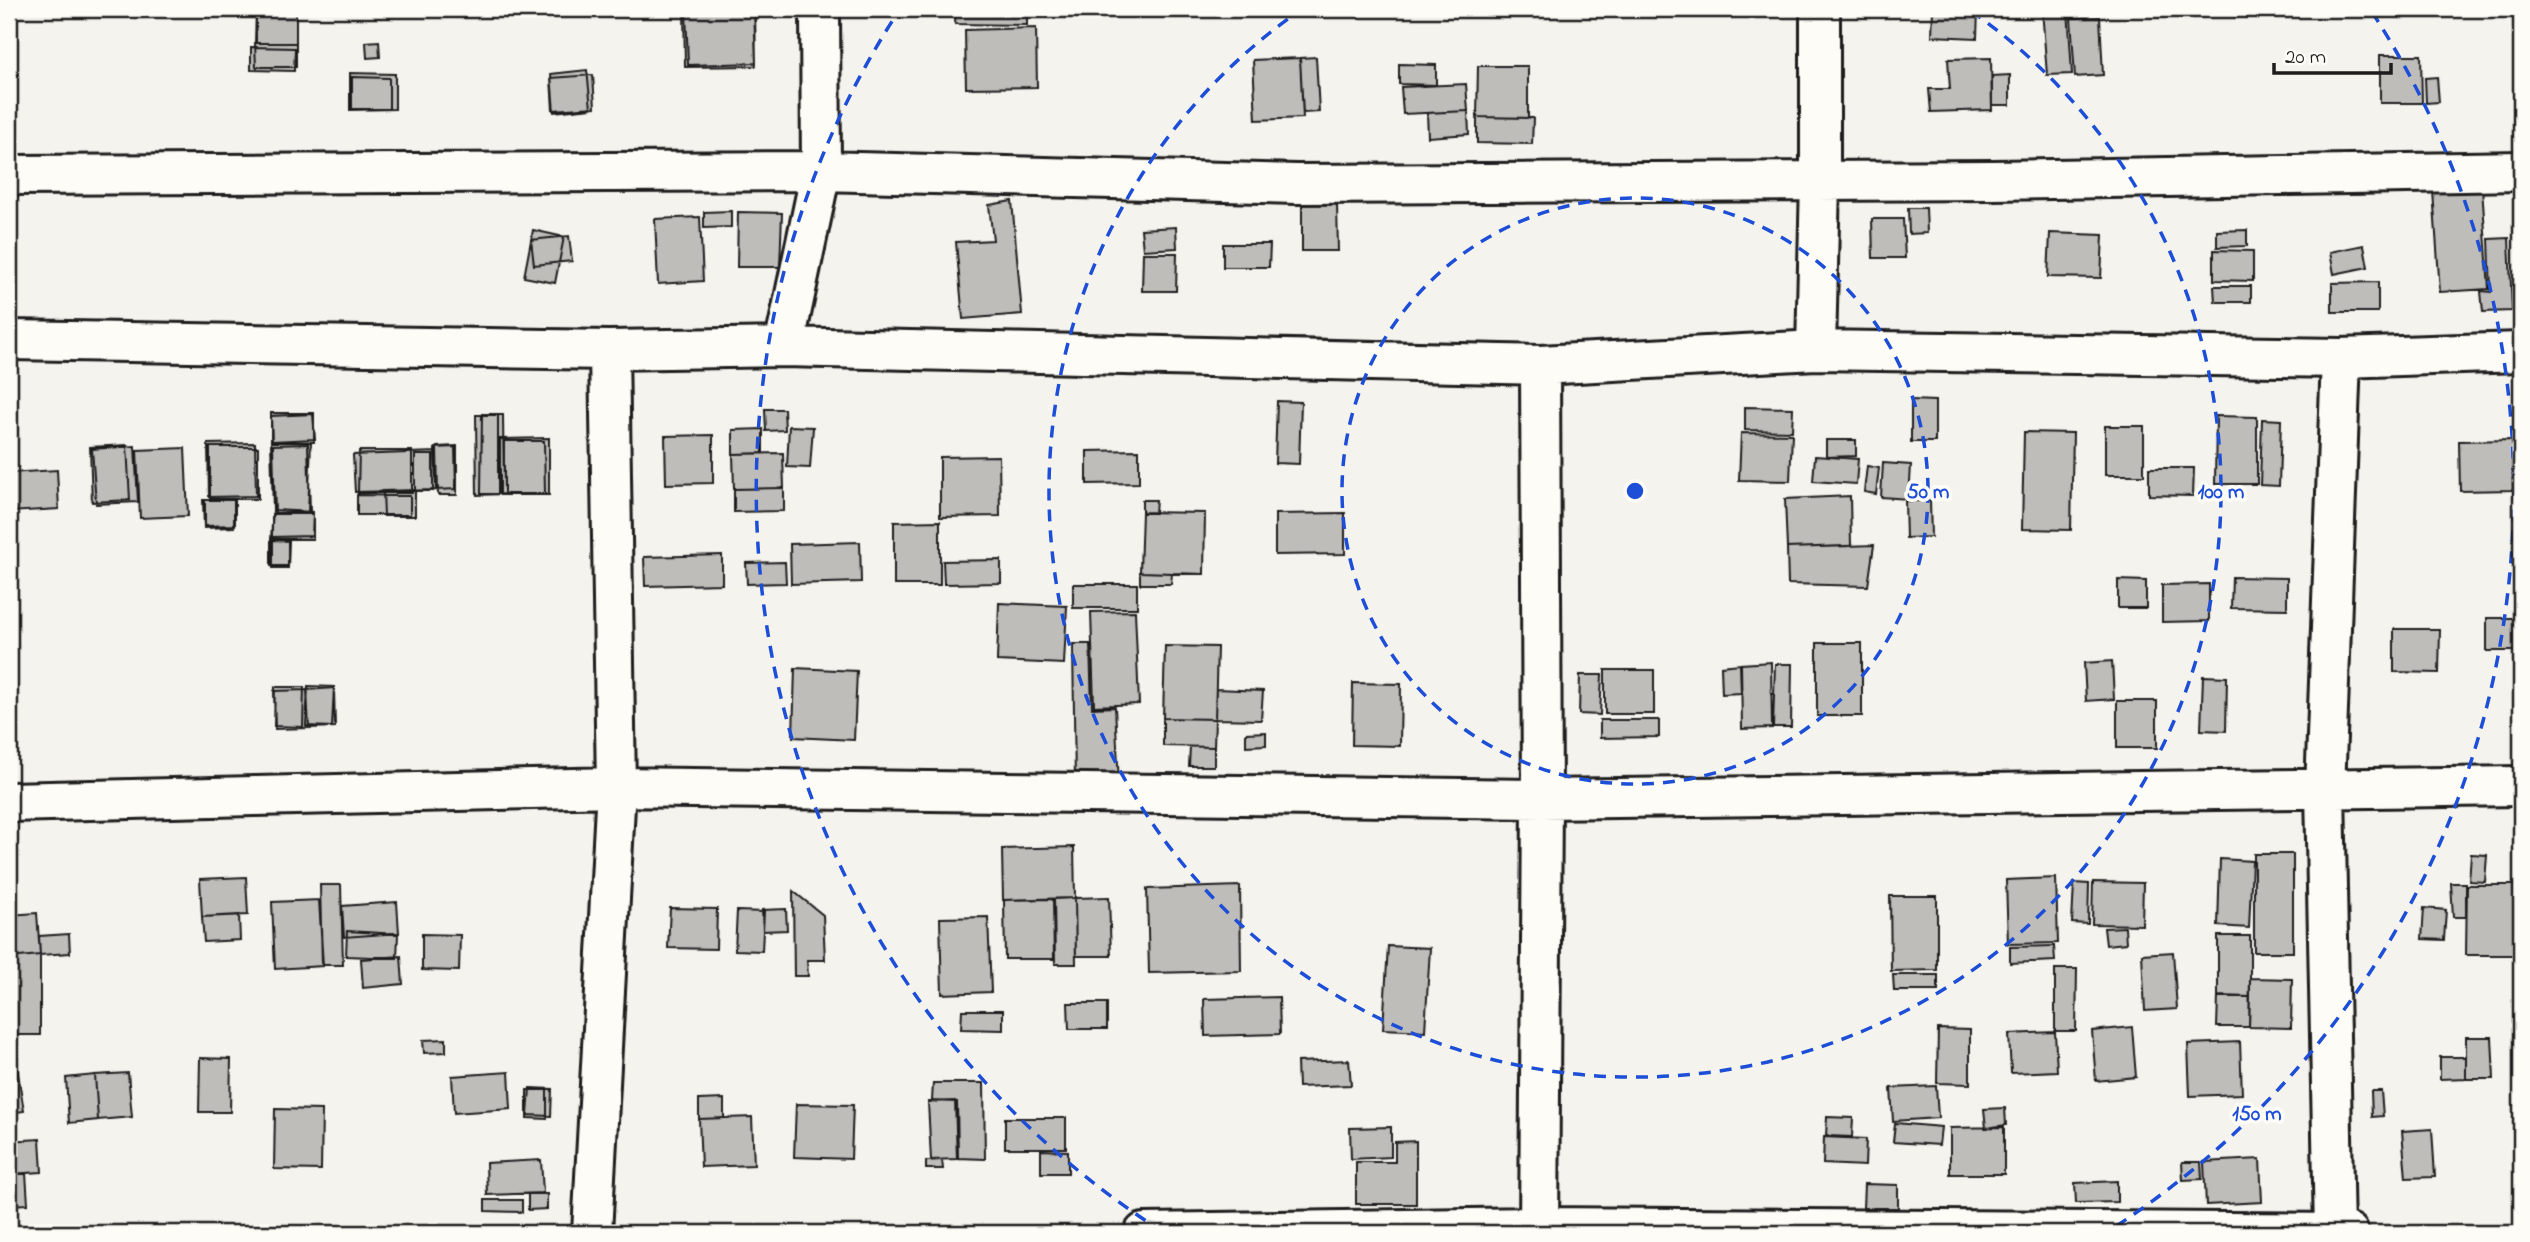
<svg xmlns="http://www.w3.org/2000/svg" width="2530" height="1242" viewBox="0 0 2530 1242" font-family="'Indie Flower',sans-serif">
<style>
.building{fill:#bebdba;stroke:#1c1c1c;stroke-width:2}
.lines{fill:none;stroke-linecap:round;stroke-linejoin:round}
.minor-casing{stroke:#1c1c1c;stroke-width:44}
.minor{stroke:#fdfcf7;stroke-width:38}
.ring{fill:none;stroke:#1d4ed8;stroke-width:3.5;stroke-dasharray:12 9}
.centre{fill:#1d4ed8;stroke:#fdfcf7;stroke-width:3.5}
.ring-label{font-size:21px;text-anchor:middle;font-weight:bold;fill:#1d4ed8;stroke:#fdfcf7;stroke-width:7;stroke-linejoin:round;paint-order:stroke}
</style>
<rect width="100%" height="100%" fill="#f4f3ee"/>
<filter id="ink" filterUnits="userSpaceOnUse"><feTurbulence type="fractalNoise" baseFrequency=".0143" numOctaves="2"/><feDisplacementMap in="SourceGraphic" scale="14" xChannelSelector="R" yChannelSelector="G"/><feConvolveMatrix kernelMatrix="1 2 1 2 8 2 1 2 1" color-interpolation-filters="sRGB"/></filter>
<g filter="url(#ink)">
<path class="building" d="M256,9H296V43H256Z
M256,9H296V43H255Z
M684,9H755L756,66L685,67Z
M686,9H754L756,63L688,65Z
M956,9H1027V25L955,24Z
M1933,9H1978L1977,38L1932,36Z
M2042,9H2068L2072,74L2047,75Z
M2100,17L2103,75L2075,77L2071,18Z
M1036,28L1037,87L966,88L965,30Z
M379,41L380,57L367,58L366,42Z
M255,43H296V67H256Z
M251,47L295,48L294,71L251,70Z
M2380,55H2421L2422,103H2380Z
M1316,57L1319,112L1303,113L1300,58Z
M1300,58L1303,118L1256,120L1253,60Z
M1991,58L1992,110L1931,112L1929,89H1950L1948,59Z
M1399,64L1436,65V85L1399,84Z
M1478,66H1528V118L1477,117Z
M587,70L591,108L554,112L551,74Z
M350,73L395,74V109L350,110Z
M593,75L595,107L553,110L551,78Z
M2010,75V105H1992V76Z
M352,77L389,78V109H352Z
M2437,77L2439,102L2426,103L2425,78Z
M1466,84L1468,111L1403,114L1401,87Z
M1468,111L1469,134L1428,137L1427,113Z
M1477,117L1533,118L1532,144L1477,143Z
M2482,188L2489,289L2440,292L2433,191Z
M1012,201L1022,314L963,319L956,242L993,240L989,205Z
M1302,204H1337L1338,251H1302Z
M1908,208H1926L1927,233L1909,234Z
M731,211V227L704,228V212Z
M738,212L782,213L780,267H737Z
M700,217L703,281L658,284L655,219Z
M1872,219H1903L1905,258H1873Z
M1176,227L1177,248L1143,250L1141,229Z
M533,230L564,237L555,283L524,277Z
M2247,230V246L2217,247V231Z
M2050,233L2103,235L2101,278L2048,277Z
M569,236L572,261L534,265L531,240Z
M2509,238L2512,311L2483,312L2481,291L2491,292L2489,239Z
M1223,244H1270L1269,267H1223Z
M2364,245L2368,267L2334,274L2330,252Z
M2214,250L2253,251V281L2214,280Z
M1143,253H1177L1176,291H1142Z
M2378,282V312H2332V283Z
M2214,286H2251V302H2215Z
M1911,400L1935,401V442H1911Z
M1277,401L1301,402L1299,464L1275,463Z
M1745,407L1793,408L1792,431L1745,430Z
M765,409H784L785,430L766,431Z
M271,413H314V442H271Z
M313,414L315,439L272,441L271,416Z
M482,414H498V494H481Z
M476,415H503L504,494L477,495Z
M2216,416L2257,417V484H2215Z
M2262,419L2281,420L2279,486L2260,485Z
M789,426L813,427L810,468L787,467Z
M2105,426H2144V475H2105Z
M763,429V453L733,454V430Z
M2024,432L2073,433L2071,530L2022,529Z
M1741,433L1792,434L1790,481L1739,480Z
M713,435V483L666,484L665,436Z
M549,438V495H500V439Z
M1826,440H1856V456L1826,457Z
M2512,440L2513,490L2460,491L2459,441Z
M504,441H544L545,494H504Z
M271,442H311L308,512L273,510Z
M255,443L256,496L209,497L208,444Z
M308,444L310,512L275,513L273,445Z
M127,445L130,500L92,502L90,447Z
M135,446L138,502L96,504L92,449Z
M457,446V495H438L437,447Z
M210,447H258V499H210Z
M455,447L456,489L436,490L435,448Z
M185,448L188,516L140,518L137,450Z
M1139,450V483L1087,484V451Z
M359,451H412V493H358Z
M435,452L436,490L355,492L353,455Z
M783,453L784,488L734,489L733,454Z
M415,455H433V491H415Z
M999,456L1000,516L940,517V457Z
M1815,456L1858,459L1856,484L1813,481Z
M1883,463L1911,465L1909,499L1881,497Z
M1867,466L1879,468L1876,494L1864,492Z
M2149,468H2194L2193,496L2149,495Z
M57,470L59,509L9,512V473Z
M784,488V511L734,512V489Z
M415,490V516H384L383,491Z
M357,495L410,496V515H357Z
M1850,496L1851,546L1787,548L1785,499Z
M234,499V527L204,528L203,500Z
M205,500H235V525L205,526Z
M1142,500H1156L1155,513H1142Z
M1905,501H1930L1931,537L1906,538Z
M273,510L313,512V539H271Z
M1142,512L1205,513L1204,574L1140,572Z
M1345,513V554L1275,555V514Z
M272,514H313L312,536L272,537Z
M940,521V585H894V522Z
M271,539H288V566H271Z
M273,540L289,541L288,568H273Z
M860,542L861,582L791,584L790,544Z
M1874,545L1868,586L1788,584L1787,548Z
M722,555V584L645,586L644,557Z
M1001,560V583L944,584L943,561Z
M785,562L786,583L747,584L746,563Z
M1140,572L1172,573L1171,584H1140Z
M2232,577L2287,578V609L2231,608Z
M2118,580L2146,581V608H2118Z
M1073,584H1137V608H1073Z
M2209,584V621L2162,622V585Z
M999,603L1067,606L1064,664L997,661Z
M1135,611L1139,704L1094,706L1091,612Z
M2487,618H2521V651H2487Z
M2394,629H2440L2439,673L2394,672Z
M1817,643H1862V716H1817Z
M1073,644H1090L1092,708L1115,707L1119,784H1075Z
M1165,646L1217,647L1215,719L1163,718Z
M2112,661L2114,699L2086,701L2084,663Z
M1771,662L1772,728L1742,729L1741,664Z
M1740,664L1741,693L1722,694L1721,666Z
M1775,664H1792L1791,727H1773Z
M795,668L857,671L854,740L793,737Z
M1605,670H1654V714H1605Z
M1580,675H1602L1600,715L1579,714Z
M2203,676L2227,677L2226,731L2201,730Z
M1353,683L1401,684L1400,746L1352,745Z
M308,686L334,687L332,727L306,726Z
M275,687H304L303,727L274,726Z
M334,688L335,727L309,728L307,690Z
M1216,689L1263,691L1261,720L1215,719Z
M307,690L309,728L275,729L274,691Z
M2117,701H2157V748H2117Z
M1163,718L1215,719L1214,747L1163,746Z
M1600,720H1659V737L1600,738Z
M1266,732V745L1246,746V733Z
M1190,747H1214V766H1189Z
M1074,847L1075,898L1003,900L1002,849Z
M2254,854H2293V952H2254Z
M2471,854L2487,855L2485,882L2469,881Z
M2220,859L2252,861L2249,928L2218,926Z
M246,877L248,915L202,917L200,879Z
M2056,878L2058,943L2008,944L2006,880Z
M2093,882L2143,883L2142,925L2092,924Z
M2074,883L2089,884L2088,924L2072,923Z
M2451,883H2466V917H2453Z
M320,885H341L343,965H322Z
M2467,885H2516L2515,955H2466Z
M1240,886L1241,971L1149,973L1147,889Z
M793,891L823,915L825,960H807L808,976H794Z
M1890,896H1937V970L1891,971Z
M1109,897L1111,956H1076L1075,898Z
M1075,898L1076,964H1055L1054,899Z
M1053,899L1054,959H1005L1004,900Z
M319,900L323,966L275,969L272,902Z
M397,902L399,933L344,937L342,906Z
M670,908L717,909L716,949L668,948Z
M2424,908L2446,910L2444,940L2422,939Z
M786,909L787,930L763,931L762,910Z
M737,911L764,912L762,951L735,950Z
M37,913L40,955L9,958V915Z
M239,915L240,940L204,942L202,917Z
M988,917L991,992L942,994L940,918Z
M2125,927L2126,943L2106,945L2104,928Z
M347,931L398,934L397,958L346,956Z
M69,934L70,953L40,955L39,936Z
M422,934L460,935L459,971L422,970Z
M2218,936H2250V997L2218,996Z
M1388,946L1430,948L1425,1031L1383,1029Z
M2054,946L2055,961L2010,963V947Z
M2173,952L2177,1009L2145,1011L2142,954Z
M40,955V1035H9V958Z
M401,956L403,984L363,988L361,959Z
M2055,969H2077L2076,1031H2055Z
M1893,975H1938V991H1894Z
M2517,975H2521V997L2516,996Z
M2250,978L2292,979L2291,1028L2249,1027Z
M1279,997L1280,1034L1205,1036L1204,999Z
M2218,997H2250L2249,1027H2217Z
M1068,1003H1107V1029H1069Z
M962,1010H1003V1030L961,1029Z
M2132,1027L2136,1077L2096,1081L2092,1031Z
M1938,1029L1970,1030V1084L1937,1083Z
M2055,1032L2057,1071L2011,1073L2009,1034Z
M2466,1037H2492L2494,1079H2466Z
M446,1039V1052L424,1053L423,1040Z
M2240,1042L2242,1094L2190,1096L2188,1044Z
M2440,1057H2466V1078L2440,1079Z
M200,1058L231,1059L230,1112H199Z
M1349,1060L1351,1085L1298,1087L1297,1062Z
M17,1067L24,1111L9,1113V1069Z
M509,1072L511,1109L454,1113L452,1076Z
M128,1073L132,1117L98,1120L95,1075Z
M95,1075L98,1120L69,1123L66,1078Z
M933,1083H984L985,1159L958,1158L957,1102L932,1101Z
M1936,1086L1938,1118L1893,1121L1891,1088Z
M530,1088L552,1089L551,1116L528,1115Z
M527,1090H547V1119L527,1118Z
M2371,1091H2381L2383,1116L2372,1117Z
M724,1099V1118L699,1119V1100Z
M955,1101L957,1159L931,1160L928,1102Z
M796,1104L853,1105L851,1159L794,1157Z
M2005,1108L2006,1125L1986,1128L1984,1109Z
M275,1109L322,1110L321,1170L274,1169Z
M752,1117L754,1165L701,1167L699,1119Z
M1827,1117L1853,1118L1852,1137L1826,1136Z
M1005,1118H1066V1148H1005Z
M1895,1123L1941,1127L1939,1145L1893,1142Z
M1391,1127V1157L1351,1159L1350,1128Z
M2004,1127V1174H1950V1128Z
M2432,1129L2435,1177L2406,1178L2402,1131Z
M1824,1137L1866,1139L1865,1166L1823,1164Z
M40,1139L42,1172L9,1174V1141Z
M1416,1141V1204H1356V1162H1395V1142Z
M1041,1150L1068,1151V1173H1041Z
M2260,1159L2262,1202L2206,1205L2204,1162Z
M541,1160L543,1193L487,1195L486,1163Z
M942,1160L943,1169H926V1161Z
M2182,1162H2201L2202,1179L2183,1180Z
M26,1173L28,1204L9,1205V1174Z
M2117,1181V1202L2076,1203L2075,1183Z
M1864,1184L1898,1185V1208H1863Z
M528,1194H547V1209L528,1210Z
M485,1200H522V1212L485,1211Z"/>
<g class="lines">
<defs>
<path id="minor" d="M9,175L821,171L1296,184L1992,180L2521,171
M9,340L609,350L784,347L1540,365L1816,350L2341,358L2521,352
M784,347L821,171L820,9
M1816,350L1820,181V9
M9,802L616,787L1542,799L2521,786
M592,1233L616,787L609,350
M1144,1233L1538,1227L2349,1233
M1539,1233L1542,799L1540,365
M2334,1233L2325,790L2341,358"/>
</defs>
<use href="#minor" class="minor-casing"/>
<use href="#minor" class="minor"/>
</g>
</g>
<g class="ring">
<circle cx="1635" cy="491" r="293"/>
<path d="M1971 11A586 586 0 1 1 1299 11"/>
<path d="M1163 1232A879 879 0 0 1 898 12M2372 12A879 879 0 0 1 2107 1232"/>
</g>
<circle cx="1635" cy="491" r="10" class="centre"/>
<g class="ring-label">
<text x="1928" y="498">50 m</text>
<text x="2221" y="498">100 m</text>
<text x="2257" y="1120">150 m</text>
</g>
<rect width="2530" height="1242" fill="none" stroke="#fdfcf7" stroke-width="35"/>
<rect x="18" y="18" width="2495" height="1207" fill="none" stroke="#1c1c1c" stroke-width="2.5" filter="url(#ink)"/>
<path d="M2274 63v10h117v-10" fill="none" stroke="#1c1c1c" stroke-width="3.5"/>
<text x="2285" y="63" font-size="21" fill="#1c1c1c" stroke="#fdfcf7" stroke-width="5" paint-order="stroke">20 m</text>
</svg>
